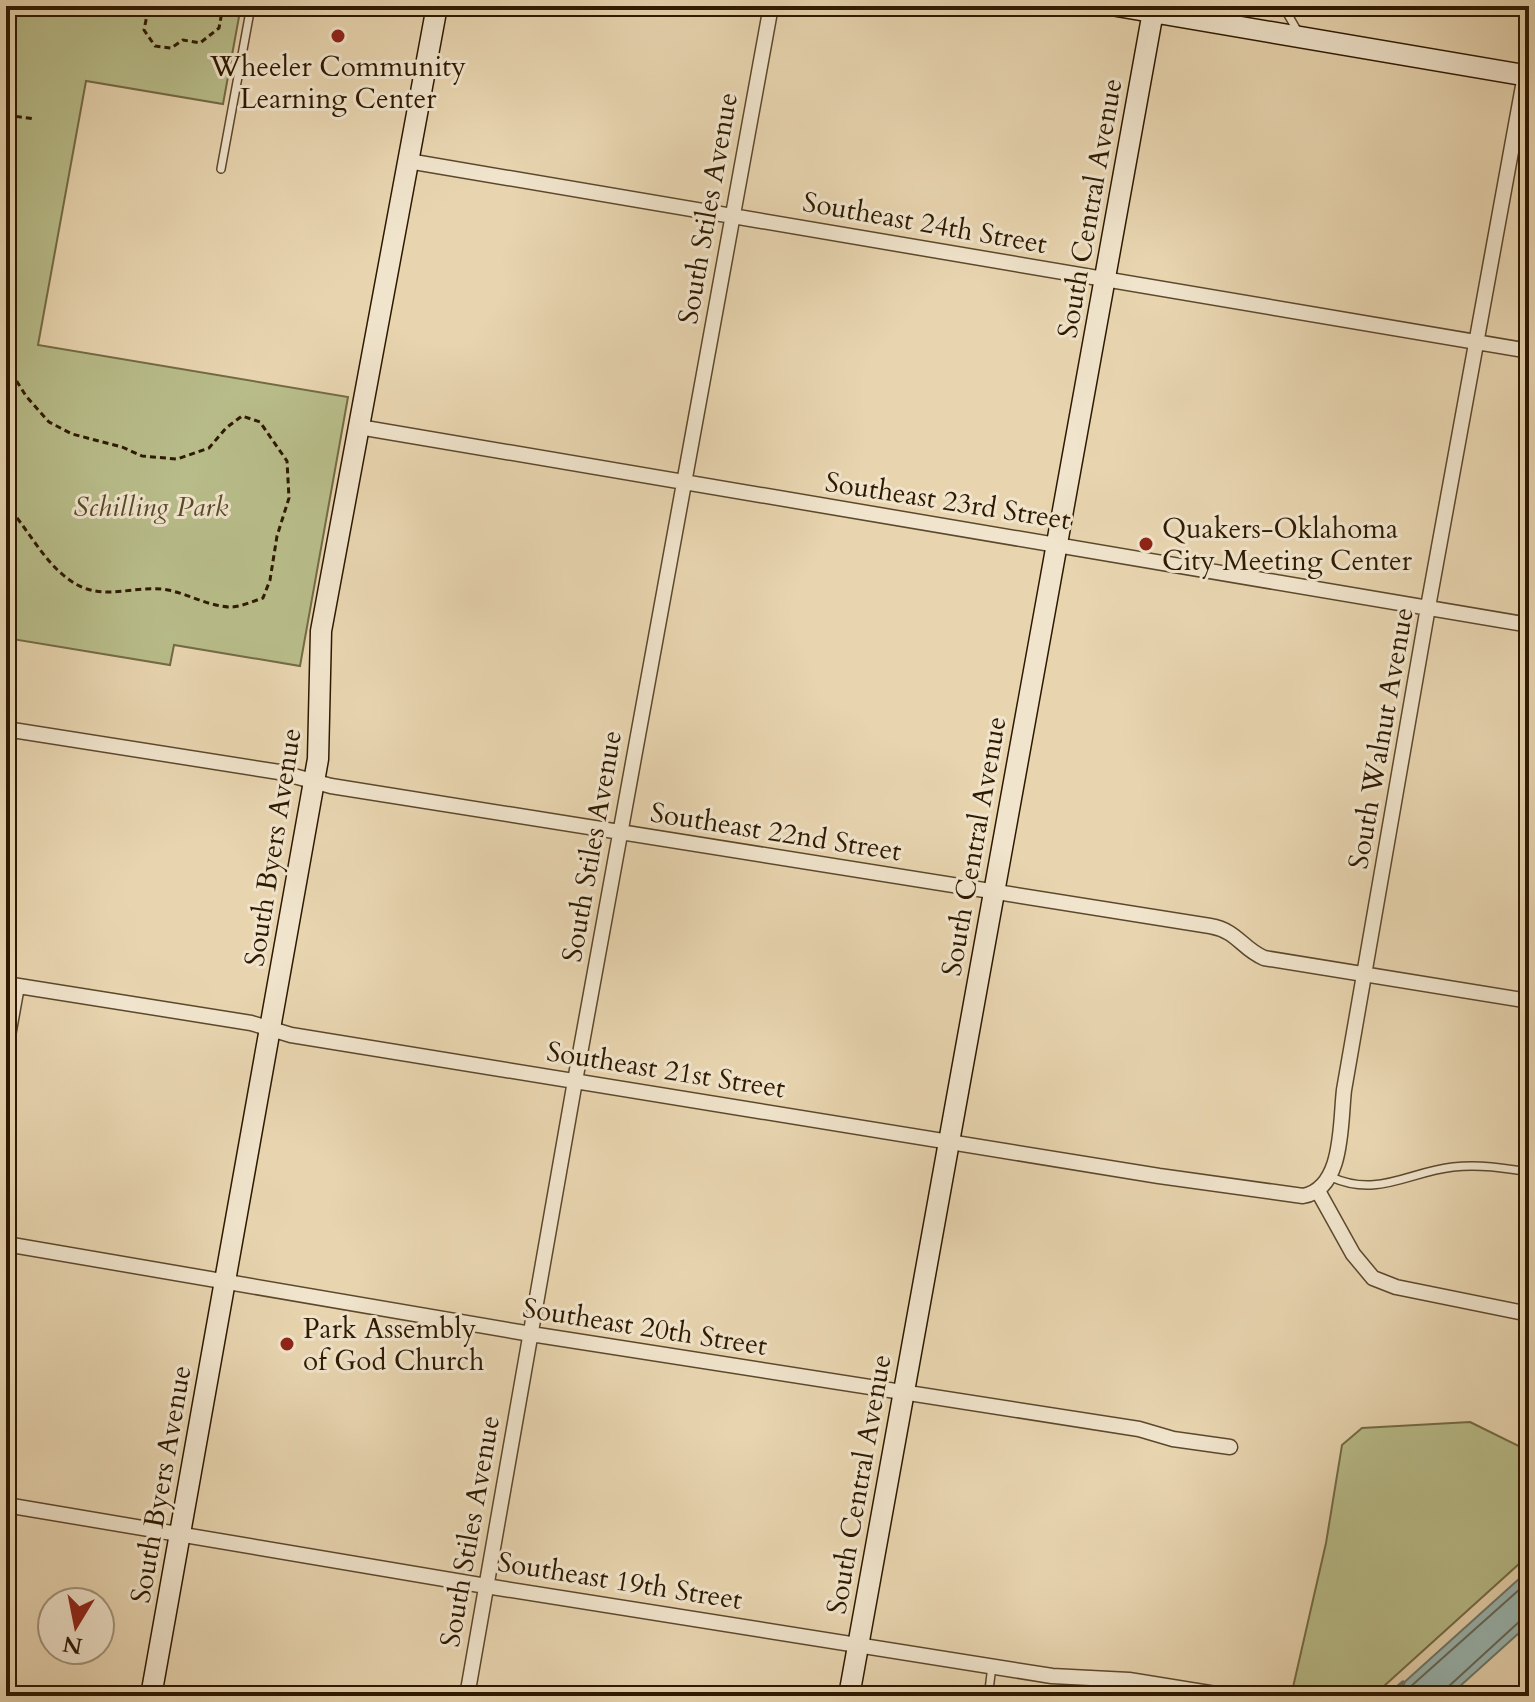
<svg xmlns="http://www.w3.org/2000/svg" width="1535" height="1702" viewBox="0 0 1535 1702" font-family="Cardo,serif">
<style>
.green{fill:#b8bd8a;stroke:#736b45;stroke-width:2}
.water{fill:#99b7b3;stroke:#6e786b;stroke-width:2}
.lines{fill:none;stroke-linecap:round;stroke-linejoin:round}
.shore{stroke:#64685a;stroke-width:2}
.stream{stroke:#6e786b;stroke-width:5}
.lane-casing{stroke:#5c482c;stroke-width:10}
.street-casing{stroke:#5c482c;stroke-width:17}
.secondary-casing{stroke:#2e1900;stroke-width:23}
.path{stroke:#2e1900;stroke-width:3;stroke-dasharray:6 4;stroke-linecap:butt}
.lane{stroke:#f0e4cc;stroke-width:7}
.street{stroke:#f0e4cc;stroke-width:14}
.secondary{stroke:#f0e4cc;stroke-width:20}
.poi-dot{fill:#8f2418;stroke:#f0e4cc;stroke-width:3}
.labels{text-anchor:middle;stroke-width:6;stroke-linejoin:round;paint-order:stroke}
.poi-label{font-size:28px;fill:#2e1900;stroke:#f0e4cc;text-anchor:start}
.street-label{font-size:28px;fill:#2e1900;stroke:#f0e4cc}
.park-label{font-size:28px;font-style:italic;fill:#574a29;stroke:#f0e4cc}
</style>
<rect width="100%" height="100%" fill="#e8d5b0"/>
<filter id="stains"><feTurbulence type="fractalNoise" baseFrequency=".0025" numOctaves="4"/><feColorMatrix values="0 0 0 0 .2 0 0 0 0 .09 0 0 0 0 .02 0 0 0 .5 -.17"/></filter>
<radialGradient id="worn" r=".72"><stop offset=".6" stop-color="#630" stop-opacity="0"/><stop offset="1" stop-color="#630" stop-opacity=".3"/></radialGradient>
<path class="green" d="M6,6H241L223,104L86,81L38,345L348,397L300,666L174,645L170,665L6,638Z
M1470,1422L1529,1451V1555L1373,1696H1291L1326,1543L1342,1445L1362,1428Z"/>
<path class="water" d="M1529,1570V1624L1449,1696H1389Z"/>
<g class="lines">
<path class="shore" d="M1400,1696L1529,1581
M1445,1696L1448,1687L1520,1621L1529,1619"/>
<path class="stream" d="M1388,1696L1403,1683"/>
<defs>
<path id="lane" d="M1283,6L1298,32
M1213,20L1215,6
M221,169L251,6
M1331,1177C1378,1198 1408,1172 1453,1167C1479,1164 1504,1168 1529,1172
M985,1696L989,1690L992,1666"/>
<path id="street" d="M408,161L1529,351
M359,427L1529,625
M6,729L279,772L331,786L1210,926C1238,931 1241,948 1264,958L1529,1001
M6,747L9,729
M6,984L251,1023L291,1035L1159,1176L1303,1196C1344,1188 1340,1124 1344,1090L1428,607L1529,53
M6,1047L17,986
M1318,1191L1353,1254L1373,1278L1396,1287L1529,1314
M6,1244L531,1334L1139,1429L1173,1439L1230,1447
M6,1505L486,1586L1052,1676L1129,1680L1228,1696
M467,1696L575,1081L771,6"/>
<path id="secondary" d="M1117,6L1529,76
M151,1696L318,759L321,631L437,6
M849,1696L1154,6"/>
</defs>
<use href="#lane" class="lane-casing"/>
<use href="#street" class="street-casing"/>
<use href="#secondary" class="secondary-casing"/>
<path class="path" d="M160,6L147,15L144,30L155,46L171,48L183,40L200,43L219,28L223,6
M6,115L35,119
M6,187L14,176L11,166
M6,364L26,396L49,422L72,434L122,447L142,456L177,459L209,448L226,428L242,416L260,422L287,461L289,498L277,536L270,580L263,598C253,601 239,608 228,607C206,605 188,594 168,590C134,584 102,603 71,581C43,562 28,528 6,505"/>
<use href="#lane" class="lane"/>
<use href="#street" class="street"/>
<use href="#secondary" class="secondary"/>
</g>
<g class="poi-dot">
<circle cx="338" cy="36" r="8"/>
<circle cx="1146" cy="544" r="8"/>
<circle cx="287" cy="1344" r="8"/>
</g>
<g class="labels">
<g class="poi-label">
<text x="338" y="76" text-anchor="middle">Wheeler Community<tspan x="338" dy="32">Learning Center</tspan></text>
<text x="1162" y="538">Quakers-Oklahoma<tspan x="1162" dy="32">City Meeting Center</tspan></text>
<text x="303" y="1338">Park Assembly<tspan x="303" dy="32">of God Church</tspan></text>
</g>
<g class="street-label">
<text transform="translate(707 208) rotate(-80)" y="10">South Stiles Avenue</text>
<text transform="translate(1089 208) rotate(-80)" y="10">South Central Avenue</text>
<text transform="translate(925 222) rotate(10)" y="10">Southeast 24th Street</text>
<text transform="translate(948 500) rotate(9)" y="10">Southeast 23rd Street</text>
<text transform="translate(1380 738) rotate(-80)" y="10">South Walnut Avenue</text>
<text transform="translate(776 831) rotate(9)" y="10">Southeast 22nd Street</text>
<text transform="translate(591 846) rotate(-80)" y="10">South Stiles Avenue</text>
<text transform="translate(973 846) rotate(-80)" y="10">South Central Avenue</text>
<text transform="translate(272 847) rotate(-81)" y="10">South Byers Avenue</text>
<text transform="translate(666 1069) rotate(9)" y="10">Southeast 21st Street</text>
<text transform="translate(645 1326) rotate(9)" y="10">Southeast 20th Street</text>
<text transform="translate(160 1484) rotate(-80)" y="10">South Byers Avenue</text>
<text transform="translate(858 1484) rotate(-80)" y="10">South Central Avenue</text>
<text transform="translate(469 1531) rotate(-80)" y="10">South Stiles Avenue</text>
<text transform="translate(620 1580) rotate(9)" y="10">Southeast 19th Street</text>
</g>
<g class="park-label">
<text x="151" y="516">Schilling Park</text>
</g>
</g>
<rect width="1535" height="1702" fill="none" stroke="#e8d5b0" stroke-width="32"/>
<rect x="8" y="8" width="1519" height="1686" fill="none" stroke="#2e1900" stroke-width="4"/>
<rect x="16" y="16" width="1503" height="1670" fill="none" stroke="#2e1900" stroke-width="2"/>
<g transform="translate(76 1626) rotate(190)"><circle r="38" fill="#f0e4cc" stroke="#a2937a" stroke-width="2"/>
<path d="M0-6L14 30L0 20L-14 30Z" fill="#8f2418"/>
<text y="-12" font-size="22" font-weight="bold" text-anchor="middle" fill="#2e1900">N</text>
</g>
<rect width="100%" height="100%" filter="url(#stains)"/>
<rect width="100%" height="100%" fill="url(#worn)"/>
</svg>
